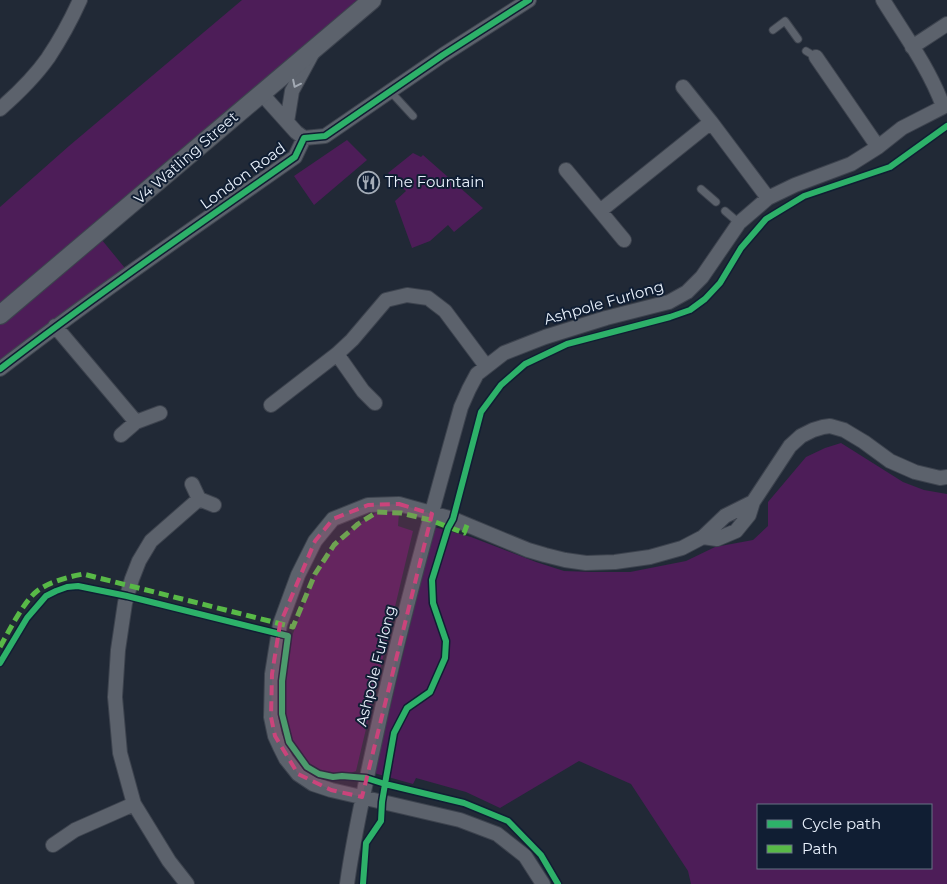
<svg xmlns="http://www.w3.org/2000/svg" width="947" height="884" viewBox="0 0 947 884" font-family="Montserrat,sans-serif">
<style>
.green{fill:#4d1d58;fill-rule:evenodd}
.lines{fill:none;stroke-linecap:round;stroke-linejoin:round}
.service-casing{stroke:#3d434e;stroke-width:9}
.minor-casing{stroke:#3d434e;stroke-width:16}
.tertiary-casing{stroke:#3d434e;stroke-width:20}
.service{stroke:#5c626c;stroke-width:7}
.minor{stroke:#5c626c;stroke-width:14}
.tertiary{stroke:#5c626c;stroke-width:18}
.quiet{stroke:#58b947;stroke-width:5;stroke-dasharray:10 5;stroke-linecap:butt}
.cycleway-casing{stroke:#101e33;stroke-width:9}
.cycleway{stroke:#2db169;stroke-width:6}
.oneway{stroke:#a3aab4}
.marked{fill:#ca447b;fill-opacity:0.2;stroke:#ca447b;stroke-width:4;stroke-dasharray:10 6;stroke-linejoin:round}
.labels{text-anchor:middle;stroke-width:4;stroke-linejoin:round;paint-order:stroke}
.street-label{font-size:15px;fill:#eaf2fd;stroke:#101e33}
.poi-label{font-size:15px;fill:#eaf2fd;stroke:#101e33;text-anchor:start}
</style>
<rect width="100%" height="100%" fill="#212936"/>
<path class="green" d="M242,0H372L97,234L129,273L0,369V207L69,146Z
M347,140L367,160L314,205L294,176Z
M413,153L421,157L423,155L483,208L454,232L448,225L430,241L412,248L395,201L406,191L388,173Z
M841,443L903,482L924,490L947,494V884H691L688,871L631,784L579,761L500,808L466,792L416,778L413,784L374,773L434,527L471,537L536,562L564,571L592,572H630L686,561L715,547L753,540L768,526V502L806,457L825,448ZM758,805H931V868H758Z
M377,512L399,513L398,526L413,531L356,771L342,776L314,771L304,763L289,742L282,714V681L291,639L315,574L334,545L358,524Z"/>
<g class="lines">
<defs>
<path id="service" d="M773,30L785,21L798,39
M806,51L816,57
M390,91L413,116
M701,189L716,202
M725,211L739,223"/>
<path id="minor" d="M883,0C904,34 929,68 943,106
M912,47L947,24
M816,57L878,147
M683,87L711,122L768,198
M261,93L296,132L304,138L325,136L443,55L529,0
M0,109C16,95 36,75 48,58C60,40 71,20 80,0
M287,122L292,91L312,54
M566,170L624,240
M600,211L711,122
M55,326L136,422L160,413
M337,354L363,391L375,403
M0,369C96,295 195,227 295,157L304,138
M271,405L337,354L352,340L386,300L407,295L428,298L445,311L486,366
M121,435L136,422
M192,484L199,499L214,505
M703,537L717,539L736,531L749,515L753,502L790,446L801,436L813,430L823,427L830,426L844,430L864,442L890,461L915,472L940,478L947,477
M53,845L75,830L134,804
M187,884L169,861L134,804L120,753L115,697L118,650L125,603L132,579L139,561L151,541L199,499
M347,884C354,833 366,782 377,731C401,622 431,515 461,407L469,389L477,374L504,353L545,337L606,318L669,302L687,292L702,277L739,223L768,198L795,185L851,164L878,147L902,128L947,105
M543,884L525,856L497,834L460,820L331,790L313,784L298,774L286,759L280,747L275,736L271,717L272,674L280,624L298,575L315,541L333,519L368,505L399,504L453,519L528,550L545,555L565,560L586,563L615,562L650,557L682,548L703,537L725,516L753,502"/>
<path id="tertiary" d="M0,315L372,0"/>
</defs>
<use href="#service" class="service-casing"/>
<use href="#minor" class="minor-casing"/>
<use href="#tertiary" class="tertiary-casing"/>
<use href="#service" class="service"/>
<use href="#minor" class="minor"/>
<use href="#tertiary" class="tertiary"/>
<path class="quiet" d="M0,647C9,631 23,603 36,592C48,582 68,577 83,574L293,627L315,574L334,545L358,524L377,512L401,513L430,520L464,533L467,525"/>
<defs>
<path id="cycleway" d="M0,369C96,295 195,227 295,157L304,138L325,136L443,55L529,0
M0,663L27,618L46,596L56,591L67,587L78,586L127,596L288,636L282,681V714L289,742L307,767L319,774L333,777L342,776L366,778L385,784L382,802L381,821L366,843L363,884
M558,884L541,855L508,821L464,803L385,784L394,733L407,708L430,692L445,658L446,641L433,603L432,580L448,528L453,519L481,412L501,385L525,364L567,344L670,317L690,310L705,299L720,283L741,248L766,219L804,196L890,167L947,126"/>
</defs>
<use href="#cycleway" class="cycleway-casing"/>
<use href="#cycleway" class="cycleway"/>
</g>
<defs><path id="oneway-chevron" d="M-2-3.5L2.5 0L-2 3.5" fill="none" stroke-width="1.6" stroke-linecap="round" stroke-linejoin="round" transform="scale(1.25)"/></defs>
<use class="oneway" href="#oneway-chevron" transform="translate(296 84) rotate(116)"/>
<path class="marked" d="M399,504L432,514L362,797L331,790L298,774L275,736L271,717L272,674L280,624L315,541L333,519L368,505Z"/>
<defs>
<symbol id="restaurant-ring" viewBox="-11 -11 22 22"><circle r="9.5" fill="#101e33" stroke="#a4acb7" stroke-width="1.5"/><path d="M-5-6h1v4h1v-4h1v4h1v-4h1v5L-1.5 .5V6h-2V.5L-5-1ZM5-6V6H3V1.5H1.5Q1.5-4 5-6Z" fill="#a4acb7"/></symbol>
</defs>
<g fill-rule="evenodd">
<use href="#restaurant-ring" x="356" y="170" width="25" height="25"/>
</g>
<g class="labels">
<g class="street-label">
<text transform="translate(186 158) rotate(-41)" y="5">V4 Watling Street</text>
<text transform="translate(243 176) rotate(-36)" y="5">London Road</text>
<text transform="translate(604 303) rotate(-16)" y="5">Ashpole Furlong</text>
<text transform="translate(376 666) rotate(-76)" y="5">Ashpole Furlong</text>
</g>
<g class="poi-label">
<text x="385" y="187">The Fountain</text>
</g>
</g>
<rect x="757" y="804" width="175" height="65" fill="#101e33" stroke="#677384"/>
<rect x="767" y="820" width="25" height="8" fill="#2db169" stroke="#677384"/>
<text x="802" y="829" font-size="15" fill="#eaf2fd">Cycle path</text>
<rect x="767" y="845" width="25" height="8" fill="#58b947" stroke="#677384"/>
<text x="802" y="854" font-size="15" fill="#eaf2fd">Path</text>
</svg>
